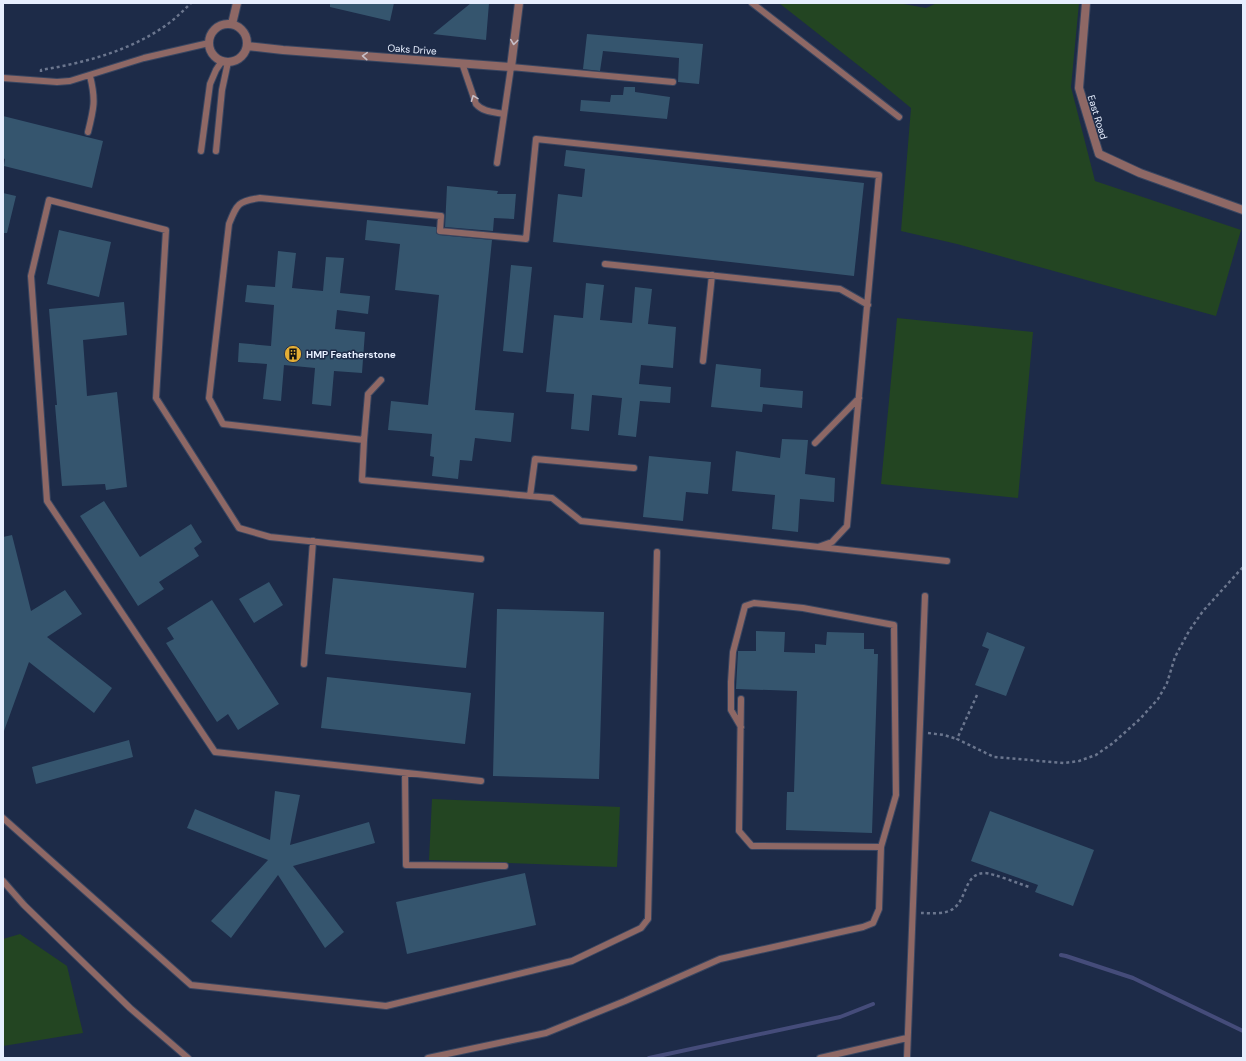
<svg xmlns="http://www.w3.org/2000/svg" width="1246" height="1061" viewBox="0 0 1246 1061" font-family="'DM Sans',sans-serif">
<style>
.green{fill:#234522}
.lines{fill:none;stroke-linecap:round;stroke-linejoin:round}
.stream{stroke:#454c7a;stroke-width:4}
.building{fill:#35556e}
.service-casing{stroke:#394661;stroke-width:8}
.minor-casing{stroke:#394661;stroke-width:10}
.path{stroke:#6b768e;stroke-width:2.5;stroke-dasharray:3 3;stroke-linecap:butt}
.service{stroke:#8e6865;stroke-width:6}
.minor{stroke:#8e6865;stroke-width:8}
.oneway{stroke:#c7bfc8}
.labels{text-anchor:middle;stroke-width:3;stroke-linejoin:round;paint-order:stroke}
.street-label{font-size:10px;fill:#e6eefe;stroke:#1d2b48}
.poi-label{font-size:10px;font-weight:bold;fill:#e6eefe;stroke:#1d2b48;text-anchor:start}
</style>
<rect width="100%" height="100%" fill="#1d2b48"/>
<path class="green" d="M779,3H898L926,8L937,3H1079L1071,87L1095,181L1241,230L1216,316L957,244L901,231L911,108L877,80Z
M897,318L1033,332L1018,498L881,484Z
M432,799L620,807L617,867L429,860Z
M20,934L67,966L83,1033L3,1046V939Z"/>
<g class="lines">
<path class="stream" d="M1061,955L1066,956L1133,978L1243,1031
M649,1058L840,1017L873,1004"/>
</g>
<path class="building" d="M330,3H394L390,21L330,7Z
M471,3H489L486,40L433,34Z
M587,34L703,44L699,84L678,82L679,58L603,51L600,71L583,69Z
M624,87H635V92L670,97L667,119L580,111L581,100L610,102L611,95H623Z
M3,116L103,141L92,188L4,166L5,159L3,158Z
M566,150L864,183L854,276L553,242L558,194L582,197L585,169L564,166Z
M447,186L498,191L497,194H516L514,219L494,218L493,231L445,227Z
M3,193L16,196L7,233H3Z
M367,220L436,227V233L439,235L492,240L475,410L514,413L511,442L475,438L472,461L460,460L458,479L432,476L434,457L430,456L432,434L388,430L391,401L428,405L439,295L395,290L400,244L365,240Z
M59,230L111,242L99,297L47,284Z
M278,251L296,253L292,288L323,291L326,257L344,258L340,293L370,296L368,314L337,310L335,329L365,332L362,373L334,371L331,406L312,404L315,368L284,365L281,401L263,399L267,364L238,362L239,343L271,346L274,305L245,302L247,285L275,287Z
M511,265L532,267L523,353L503,351Z
M586,283L604,285L600,320L632,323L635,287L652,289L648,324L676,327L673,368L641,365L639,384L671,387L670,403L640,401L636,437L618,435L622,398L592,395L589,431L571,429L574,394L546,392L554,315L583,318Z
M124,302L127,335L83,340L87,396L117,392L127,487L106,490L105,484L62,486L55,405H57L49,309Z
M716,364L761,369L760,387L803,391L802,408L763,404L762,412L711,407Z
M782,439L808,440L805,474L835,478L834,502L800,499L798,532L772,529L775,495L732,491L736,451L780,458Z
M649,456L711,462L708,494L686,492L683,521L643,517Z
M104,501L140,557L191,524L202,542L194,548L199,556L159,582L164,589L138,606L80,516Z
M12,535L31,611L65,590L82,614L47,637L112,688L94,713L29,662L4,731H3V537Z
M333,578L474,593L466,668L325,654Z
M269,582L283,605L254,623L239,599Z
M212,600L279,704L238,730L228,714L217,722L166,643L174,639L167,628Z
M497,609L604,612L599,779L493,776Z
M756,631L785,632L784,652L815,653V644L826,645L827,632L864,633V649H874V654H878L872,833L786,830L787,792H794L797,691L736,689L738,651H756Z
M987,632L1025,647L1006,696L975,685L989,649L982,646Z
M327,677L471,693L465,744L321,728Z
M129,740L133,757L36,784L32,767Z
M275,791L300,795L290,845L369,822L375,843L293,866L344,932L325,948L278,875L231,938L211,921L268,860L187,828L195,809L270,840Z
M990,811L1094,850L1073,906L1035,892L1038,885L971,861Z
M525,873L536,925L407,954L396,902Z"/>
<g class="lines">
<defs>
<path id="service" d="M752,3L899,117
M462,63L476,104C483,112 494,112 504,114
M3,78L57,82L70,81L144,58L209,43
M88,132C94,108 96,100 90,76
M201,151L210,84L216,70L222,61
M216,151L222,90L228,62
M497,163L511,67L673,82
M605,264L840,289L868,305
M703,361L712,275
M364,440L368,394L381,380
M815,443L859,398
M634,468L535,459L530,496L552,498L581,521L947,561
M530,496L362,480L364,440L223,424L209,398L229,224C237,204 238,201 260,198L441,216L440,231L526,239L536,139L879,175L847,526L832,542L818,547
M304,664L313,541
M741,699L739,831L752,846L881,847
M405,773L406,865L505,866
M481,781L215,752L47,501L31,276L49,200L166,230L156,398L239,528L270,537L481,559
M3,818L191,985L386,1006L572,961L641,928L648,919L657,552
M3,881L24,905L130,1008L188,1058
M428,1058L546,1033L625,1001L720,959L863,927L873,923L879,909L881,847L896,795L894,625L803,608L754,603L745,606L733,652L731,682V710L741,727
M820,1058L907,1038
M907,1058L925,596"/>
<path id="minor" d="M1086,3L1079,88L1099,154L1140,173L1243,210
M232,24L237,3
M209 43a19 19 0 1 1 38 0a19 19 0 1 1-38 0Z
M247,46L283,50L511,67L519,3"/>
</defs>
<use href="#service" class="service-casing"/>
<use href="#minor" class="minor-casing"/>
<path class="path" d="M41,72V70C84,63 129,51 165,26C175,19 183,11 191,3
M977,695L957,739L994,757L1064,763L1079,761L1096,755L1113,743L1140,719L1158,699L1167,683L1175,657L1189,631L1203,611L1243,567
M928,733L944,735L957,739
M921,913C930,913 946,915 954,908C967,899 964,873 985,873C992,873 1020,884 1029,887"/>
<use href="#service" class="service"/>
<use href="#minor" class="minor"/>
</g>
<defs><path id="oneway-chevron" d="M-2-3.5L2.5 0L-2 3.5" fill="none" stroke-width="1.6" stroke-linecap="round" stroke-linejoin="round"/></defs>
<g class="oneway">
<use href="#oneway-chevron" transform="translate(514 42) rotate(97)"/>
<use href="#oneway-chevron" transform="translate(365 56) rotate(-176)"/>
<use href="#oneway-chevron" transform="translate(474 98) rotate(-111)"/>
</g>
<defs>
<symbol id="building-disc" viewBox="-11 -11 22 22"><circle r="9.5" fill="#e4ae35" stroke="#1d2b48"/><path d="M-4-6H4V6H1V3H-1V6H-4ZM-2.5-4.3h1.7v1.8h-1.7ZM.8-4.3h1.7v1.8H.8ZM-2.5-1h1.7V.8h-1.7ZM.8-1h1.7V.8H.8Z" fill="#111"/></symbol>
</defs>
<g fill-rule="evenodd">
<use href="#building-disc" x="283" y="344" width="20" height="20"/>
</g>
<g class="labels">
<g class="street-label">
<text transform="translate(412 49) rotate(4)" y="4">Oaks Drive</text>
<text transform="translate(1098 117) rotate(73)" y="4">East Road</text>
</g>
<g class="poi-label">
<text x="306" y="358">HMP Featherstone</text>
</g>
</g>
<rect width="1246" height="1061" fill="none" stroke="#e6eefe" stroke-width="8"/>
</svg>
